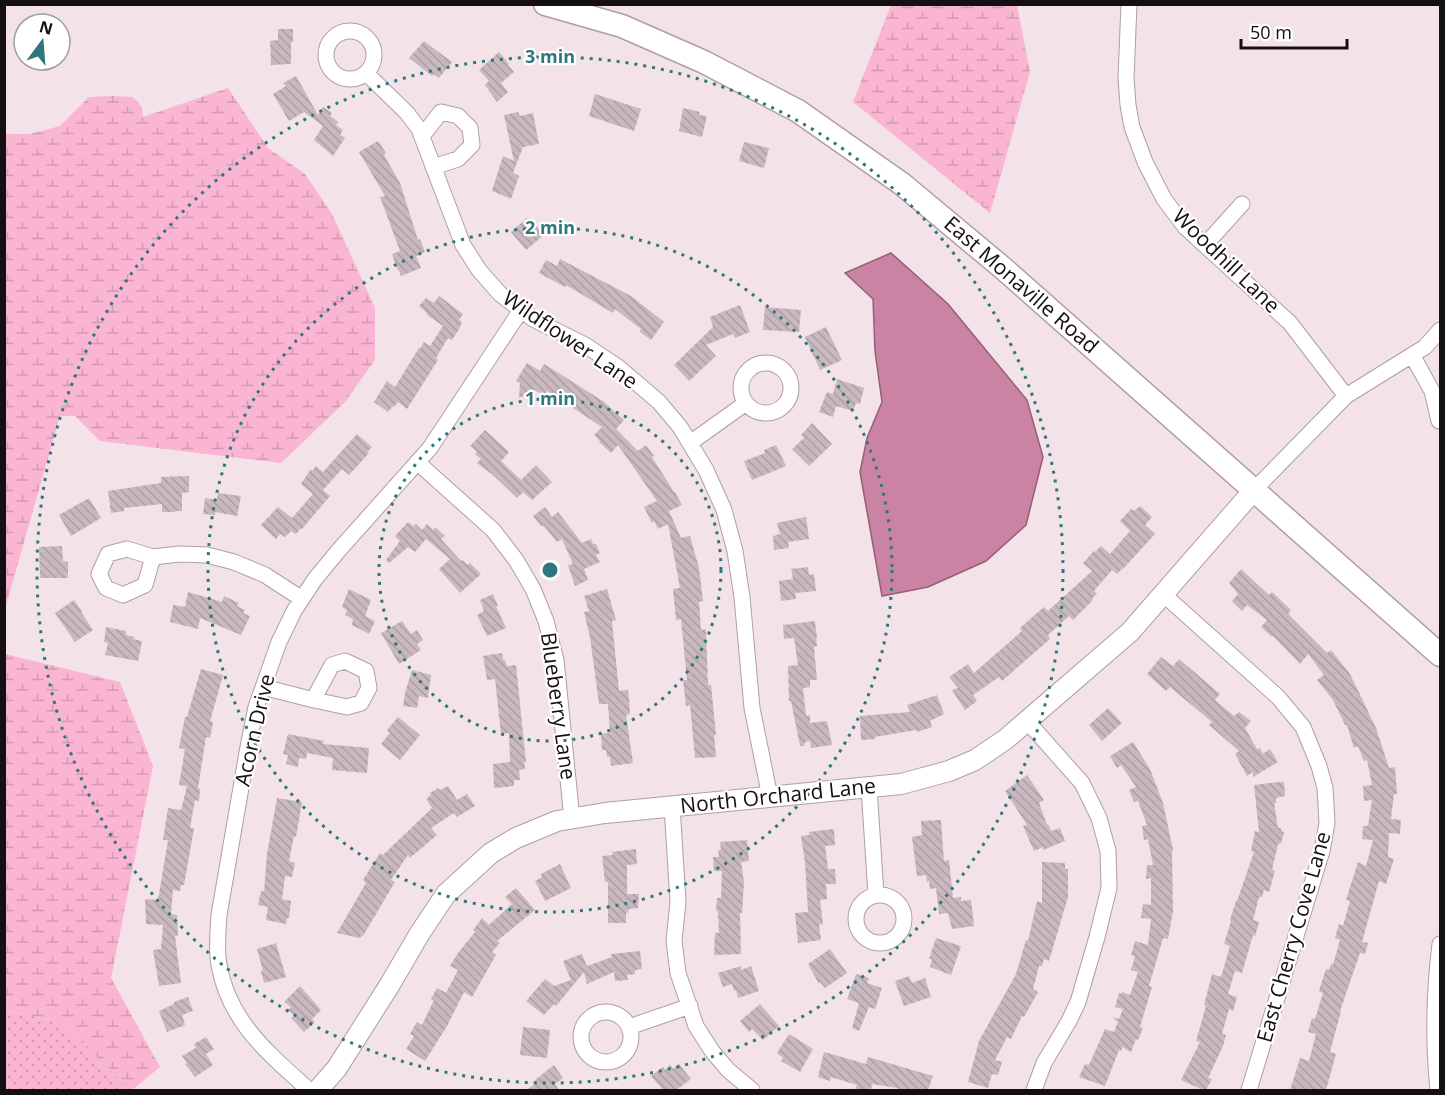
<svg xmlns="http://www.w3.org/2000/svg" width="1445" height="1095" viewBox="0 0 1445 1095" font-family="'Open Sans',sans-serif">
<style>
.grass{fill:url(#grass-dots)}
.wetland{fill:url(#wetland-marsh)}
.water{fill:#ca83a2;stroke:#946076;stroke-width:1.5}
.building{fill:url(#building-back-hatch)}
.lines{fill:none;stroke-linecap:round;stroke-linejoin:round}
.minor-casing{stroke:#af9fa5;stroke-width:17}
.tertiary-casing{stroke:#af9fa5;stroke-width:22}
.secondary-casing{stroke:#af9fa5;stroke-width:25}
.minor{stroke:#fff;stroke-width:15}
.tertiary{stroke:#fff;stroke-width:20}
.secondary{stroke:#fff;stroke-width:22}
.ring{fill:none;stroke:#2e777d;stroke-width:3;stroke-dasharray:3 6}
.labels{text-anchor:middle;stroke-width:4.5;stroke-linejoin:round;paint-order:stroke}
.street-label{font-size:21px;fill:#150f11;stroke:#fff}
.centre{fill:#2e777d;stroke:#fff;stroke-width:3}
.ring-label{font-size:18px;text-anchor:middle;font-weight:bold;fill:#2e777d;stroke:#fff;stroke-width:4.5;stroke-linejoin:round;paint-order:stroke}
</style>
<defs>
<pattern id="grass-dots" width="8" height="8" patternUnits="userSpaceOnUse" patternTransform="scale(1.5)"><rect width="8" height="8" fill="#fab5d2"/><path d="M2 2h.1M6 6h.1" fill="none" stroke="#d59ab3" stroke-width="1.8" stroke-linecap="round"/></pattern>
<pattern id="wetland-marsh" width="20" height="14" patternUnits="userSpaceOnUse" patternTransform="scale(1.5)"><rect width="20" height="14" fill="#fab5d2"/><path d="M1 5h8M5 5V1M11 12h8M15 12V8" fill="none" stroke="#d59ab3"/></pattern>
<pattern id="building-back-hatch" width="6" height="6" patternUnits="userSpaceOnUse" patternTransform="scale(1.5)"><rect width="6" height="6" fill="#c9b9bf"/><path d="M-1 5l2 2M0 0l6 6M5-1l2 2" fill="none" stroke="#ac9ea3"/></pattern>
</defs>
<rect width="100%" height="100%" fill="#f3e2e8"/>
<path class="grass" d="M4,1010L61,1022L130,1090H5Z"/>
<path class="wetland" d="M891,5H1017L1030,72L990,213L853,102Z
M228,88L268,148L305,174L332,214L375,308V360L345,402L281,463L100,441L75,416H60L5,609V134H30L60,126L89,97L112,96L133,97L142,107L143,117Z
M5,654L120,682L153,766L111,978L160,1067L132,1090H130L61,1022L5,1010Z"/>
<path class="water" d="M891,253L948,304L1027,400L1043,457L1026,525L986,561L928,587L882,596L860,472L867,438L882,402L875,351L873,299L845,273Z"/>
<path class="building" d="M278,29H293V41L291,42V64L271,65L270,41L278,40Z
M424,41L452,62L439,78L434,74L432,76L409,58Z
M499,52L509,64L508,65L514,72L501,83L508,92L497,102L485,85L489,81L479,70Z
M296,76L318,115L323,107L332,113L330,116L338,122L336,125L343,130L340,135L345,138L333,156L314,140L323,126L304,112L289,121L273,94L286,86L283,83Z
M595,94L641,109L634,131L589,116Z
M683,108L700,112L699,115L707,116L702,137L679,131Z
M518,112L520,116L533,113L539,144L523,147L513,173L519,176L511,199L492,191L503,156L514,161L504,115Z
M378,141L386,153L384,155L400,183L418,240L420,239L425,252L416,256L421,268L401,276L399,270L398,271L392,254L400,251L380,197L385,196L359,152Z
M744,142L769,148L764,168L739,161Z
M527,218L532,222H533L544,235L526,250L511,232Z
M560,259L631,296L664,322L651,340L640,332L641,329L615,309L613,313L566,285L565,287L539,273L546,260L557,266Z
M439,296L463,314L459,320L462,322L459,329L452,340L448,338L436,358L438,360L407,409L398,402L394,407L393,406L388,412L374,402L387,381L395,387L419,348L420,349L424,342L430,346L443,326L427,315V313L419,306L426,298L434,303Z
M740,305L750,332L735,338L733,334L706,345L716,356L689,381L674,365L713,327L710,317Z
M765,307L801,310L799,332L763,330Z
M826,327L842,360L820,370L805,337Z
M527,363L540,371L544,364L603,401L624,420L616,429L638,451L646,445L654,456L652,457L674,492H675L682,505L669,511L681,538L690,536L699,568L703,601L699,602L701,630L706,629L708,685H711L716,735H714L716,757L695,758L690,705L686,706L683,680H687L681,619L676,620L673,589L680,588L668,524L658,529L654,521L652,523L644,507L657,501L618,445L611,453L599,442L600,441L594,435L602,427L547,391L545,396L534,390L530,397L525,395L519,398L520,383L516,381Z
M837,379L864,388L860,404L856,403L853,411L836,406L833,417L819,412L827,392L833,394Z
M812,423L832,444L809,466L792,449L804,438L801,435Z
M485,430L509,452L501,461L521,480L536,465L552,482L532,500L523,492L517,498L491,473H490L477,463L481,459L475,454L477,452L470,446Z
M357,434L372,447L367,452L369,453L349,475L342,469L323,490L330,496L302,529H300L296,534L291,531L285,537L280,534L276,539L261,525L278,507L292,518L313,494L301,484L311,469L312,471L316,466L323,472Z
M776,445L786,466L752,480L744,461L765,453L764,450Z
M189,476V492L182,493V511H175V512H162V504L124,508V511L111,513L108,491L161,483V477Z
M218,493L241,496L237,516L215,512V515L203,514L205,498L217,500Z
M89,498L101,518L71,536L59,515Z
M1140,506L1152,517L1145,525L1155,534L1123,569V568L1117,574L1112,570L1094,591L1097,594L1092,598L1093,600L1073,620L1069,616L1048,635L1050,639L1002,681L999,677L973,695L977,701L965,710L952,690L958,688L949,677L968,664L974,673L1022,631L1020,628L1044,607L1048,611L1092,571L1083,563L1094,551L1095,552L1101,546L1110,554L1130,531L1120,521L1131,509L1134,511Z
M545,507L552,517L558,512L582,543L591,539L593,544H596L600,553L596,555L600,562L584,569L588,580L575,586L568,565L573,564L562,539L557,542L543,525L542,527L533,516Z
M806,517L809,539L788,542L789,548L774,550L773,536L780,534L777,523Z
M408,522L413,526L416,524L422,530L427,524L433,530L435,527L445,536L441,539L461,561L462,560L468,565L470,563L481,574L460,593L439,569L450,559L426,539L415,552L408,547L389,563L386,560L400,541L395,536Z
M62,546L63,561L68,562V578H40L39,547Z
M808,567L809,575L814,574L816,591L795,593L796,599L781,601L779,581L793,579L791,569Z
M1241,569L1269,595L1272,592L1291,610L1288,614L1327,653L1331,650L1350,674L1376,728L1389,768L1395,767L1397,794H1394L1391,819L1401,820L1400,834L1389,833L1388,857L1394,859L1386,884L1379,881L1362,942L1368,943L1365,954L1360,953L1340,1011H1341L1330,1052L1336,1054L1326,1090H1290L1300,1058L1309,1061L1316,1034L1308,1032L1312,1018L1315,1019L1323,993L1319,991L1326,969L1329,970L1331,964L1333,965L1340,940L1335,938L1339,924L1343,926L1350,901L1346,900L1358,862L1366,866L1373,840L1362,839L1363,826H1368L1372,800L1364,801L1363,786L1372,785L1367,760L1364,761L1358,746L1354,748L1347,725H1345L1333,700L1317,680L1324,675L1308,654L1300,664L1273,636L1272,637L1261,627L1267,620L1247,605L1242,611L1232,601L1238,594L1229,583Z
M349,589L371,600L365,616L375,621L369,634L352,625L353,619L345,615L347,610L342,607Z
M607,589L616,620L612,621L619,691L628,690L629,698L630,714L626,715L633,763L611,766L610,757H607L606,750H602L601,734L610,733L608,704H599L590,637L584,612L589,611L584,596Z
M188,592L222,602L224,596L239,603L237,606L245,610L243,613L250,616L241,635L200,618L198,629L170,622L173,605L185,607Z
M493,594L498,606H496L506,628L487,636L477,615L484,611L480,600Z
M74,600L82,611L81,612L93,630L75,642L55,613Z
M402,621L411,634L417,630L423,640L417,644L421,650L399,664L381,633Z
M815,621L817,639L816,638L817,646L814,647L817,680H810V687L803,688L806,716L810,715V723L827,721L832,745L811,748L810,741L805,742L804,746H800L791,701H789L788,666L798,665L794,638L784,639L783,625Z
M106,627L126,631V635L134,637L133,639L142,641L138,661L105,655L108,643L104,642Z
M502,653L503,660H505L507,666L516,665L526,762H524L525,769L519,770L520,780H514V786L494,788L493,764L510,762L509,733L501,734L495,679L487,680L483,656Z
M1161,657L1173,666L1179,659L1220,694L1215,700L1234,716L1239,712L1251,721L1245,728L1257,749L1260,748L1263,754L1270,749L1278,762L1253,777V772L1247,776L1235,754L1239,751L1209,725L1212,722L1170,687L1166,691L1147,674Z
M201,669L223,675L210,721L213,722L210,738L206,737L198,788L200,789L199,801L195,800L190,828H194L184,885H181L180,891L173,890L171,914L177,915L178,936H175L181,983L159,986L153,950L161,949L163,925L146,924L145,899L158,900L168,840H163L168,808L181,810L187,786L179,785L185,749L179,748L185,717H187Z
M412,670L431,675L428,698L419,696L417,708L403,706L405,693Z
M937,695L944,714L930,721L932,727L917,732L916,730L875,737V739L861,740L860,716L910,712L907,705Z
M1108,708L1122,723L1102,741L1089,725Z
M398,717L420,735L400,760L381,744L390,733L387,730Z
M288,734L324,741L323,744L369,748L367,773L332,770L333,758L307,753L306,759L299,758L298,767L286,764L288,755L283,754Z
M1133,742L1150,769L1163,803L1173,850L1172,851L1173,911L1168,939L1163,938L1149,986L1152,987L1140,1027L1143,1028L1138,1040L1136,1039L1131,1052L1122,1047L1121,1051L1119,1050L1105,1086L1079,1077L1085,1064L1089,1065L1105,1029L1114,1032L1118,1022L1112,1017L1119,1019L1123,1009L1115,1007L1119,993L1121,994L1122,992L1130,995L1138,972L1131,970L1135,956L1131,955L1135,941L1148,945L1151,919L1141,918L1143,904L1151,905V878L1146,879L1147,865H1153L1148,839L1144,840L1142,826L1147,825L1138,801L1134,802L1129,790L1136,787L1121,765L1117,768L1110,756Z
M1027,775L1044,800L1039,803L1047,825L1048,824L1051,831L1060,828L1065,841L1043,850V847L1034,851L1023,826L1027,825L1005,791Z
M1279,782H1284L1285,796L1276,798V803H1274L1278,828H1281V831L1284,832L1281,843L1278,844L1272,870L1275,871L1269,892L1264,890L1262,897H1259L1253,920L1259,922L1255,936L1253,935L1242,973L1235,971L1228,994L1237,997L1233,1011L1229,1009L1222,1034L1226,1035L1223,1046L1208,1078L1212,1079L1206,1090H1203L1181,1080L1200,1042L1196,1041L1206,1006L1204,1005L1212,974L1221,977L1230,946L1224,944L1231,921L1230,920L1236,901H1237L1254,852L1251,851L1255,831L1259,832L1254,785Z
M448,786L457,800L467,794L475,806L457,817L454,813L431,828L437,835L410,858L408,855L391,880L395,882L363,936L362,935L360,938L337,933L366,883L363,880L380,853L383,855L432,808L426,799L431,795L430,793L438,788L440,790Z
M277,798L302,802L296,837L294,836L289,861L295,863L292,877L285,876L282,899L291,901L289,918H287L286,924L266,920L268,907L258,905L261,891L264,892L267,854Z
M941,820L944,861L949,860L953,898L961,897V901L971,900L974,926L952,929L948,913L939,914L936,888L930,889L929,881L927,882L926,875L917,876L912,837L922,835L921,821Z
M834,829L835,845L825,846L828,869H835L836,884H826L827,899L820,900L823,924L819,925L821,940L798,943L795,913L808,912L805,863L801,836L810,835L809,832Z
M747,840L749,861L741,862L744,882L742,913H740L741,954L714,955L715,933H719L718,911H716L717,898H721L722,871H714L713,857H719L718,850H721L720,842Z
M636,849L637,864L627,865V894H639L638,908L629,909L628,913H626V923H608V882H605L602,856L613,855L612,852Z
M1042,862L1065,863V869H1068V897L1049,961L1044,959L1042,966H1039L1033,989L1038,992L1024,1017L1022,1016L1011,1039L1007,1037L995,1060L1002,1062L998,1075L992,1074L988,1088L968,1082L979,1041L1016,974L1026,940L1028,941L1037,901L1042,903Z
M560,864L571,888L545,901L535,881L542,877L541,874Z
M516,888L535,910L497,941L500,943L492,952L496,955L472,997L464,992L447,1026L425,1061L406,1049L414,1036L410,1034L417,1022L422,1025L434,1000L431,999L437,988L446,993L458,970L450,966L458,953L475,932L473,930L482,918L489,925L512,904L505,897Z
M936,938L961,946L951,975L930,967L932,959H929Z
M276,943L286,977L264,983L261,971H263L257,949Z
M830,949L847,973L825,988L820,982L819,984L808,964Z
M640,951L642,969L635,970V974L627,975L628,980L615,981L614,972L587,984L584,972L556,1006L554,1004L544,1015L526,1001L545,979L554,986L571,980L563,961L582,954L587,966L612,957L611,954Z
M741,966V970L751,966L759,991L738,998L736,990L734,991L732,984L723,987L718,973Z
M856,974L869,978L867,983L882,988L875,1009L869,1007L859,1031L852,1028L859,1003L847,999Z
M909,976L912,983L925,978L931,997L904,1006L895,981Z
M300,986L321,1010L312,1019L315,1022L304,1032L291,1018L294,1015L288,1010L291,1007L284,1002Z
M188,997L193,1011L182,1015L185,1025L167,1032L159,1011L174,1004V1002Z
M760,1004L779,1026L763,1040L752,1029L749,1032L740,1021Z
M523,1027L550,1030L547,1058L520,1055Z
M789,1034L813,1049L800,1072L781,1061L783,1058L777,1053Z
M206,1037L214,1049L206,1054L213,1065L195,1077L185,1064L187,1063L182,1056L196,1048L194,1044Z
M824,1052L866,1064L868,1057L933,1076L928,1090H897L898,1088L872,1084L871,1090H855L857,1085L831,1077L830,1081L818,1077Z
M679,1064L691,1079L676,1090H663L651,1076L663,1067L665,1070L670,1065L673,1069Z
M554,1065L563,1078L555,1084L559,1090H526L537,1083L535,1080Z"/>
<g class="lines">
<defs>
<path id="minor" d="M1129,4L1126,78L1128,105L1132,127L1145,162L1164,199L1185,227L1290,323L1346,396
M326 55a24 24 0 1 1 48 0a24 24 0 1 1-48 0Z
M366,73L407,113L419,129L463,245L479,270L500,294L533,319L585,345L618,367L659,402L680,427L706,470L724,510L735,551L742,597L752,708L770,797
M422,136L441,112L458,116L470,128L472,145L458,159L433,167
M1205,245L1242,204
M1412,355L1432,391L1439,421
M741 388a25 25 0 1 1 50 0a25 25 0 1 1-50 0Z
M690,443L746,403
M417,462L493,530L516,560L533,589L546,621L556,660L572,819
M1254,490L1346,396L1425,347L1440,330
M153,557L145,585L123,595L106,588L99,574L108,554L127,549L153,557L180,554L207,555L234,562L265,575L302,599
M1163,594L1278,697L1303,727L1319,766L1325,788L1327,823L1322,851L1249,1090
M263,687L310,699L347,707L361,703L369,688L366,671L345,661L332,665L313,700
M1027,721L1082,783L1099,818L1108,851L1109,888L1097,937L1078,1002L1069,1021L1044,1063L1034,1090
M869,787L876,895
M672,806L678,902L674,941L678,973L696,1026L712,1051L728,1070L752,1090
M856 919a24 24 0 1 1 48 0a24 24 0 1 1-48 0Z
M581 1037a25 25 0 1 1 50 0a25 25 0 1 1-50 0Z
M629,1027L690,1006
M309,1090C269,1054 229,1022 219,965C216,949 218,931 219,915L248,747L256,707L279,642L294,611L315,579L339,550L430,448L521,310
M1438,1090C1433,1042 1434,993 1440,944"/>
<path id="tertiary" d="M318,1090L337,1068L389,986L420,933L446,894L491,853L516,838L557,821L605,813L901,784L949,771L975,760L1006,739L1130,632L1254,490"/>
<path id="secondary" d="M545,4L622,26L704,62L798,111L902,184L1004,269L1440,655"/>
</defs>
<use href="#minor" class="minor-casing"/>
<use href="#tertiary" class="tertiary-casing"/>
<use href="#secondary" class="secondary-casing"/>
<use href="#minor" class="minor"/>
<use href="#tertiary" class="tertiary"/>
<use href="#secondary" class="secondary"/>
</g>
<g class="ring">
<circle cx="550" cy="570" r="171"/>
<circle cx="550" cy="570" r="342"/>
<circle cx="550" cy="570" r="513"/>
</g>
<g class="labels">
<g class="street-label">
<text transform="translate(1226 261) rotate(44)" y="7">Woodhill Lane</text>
<text transform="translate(1021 285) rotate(41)" y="7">East Monaville Road</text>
<text transform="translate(570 340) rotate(34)" y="7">Wildflower Lane</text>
<text transform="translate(558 706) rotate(82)" y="7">Blueberry Lane</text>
<text transform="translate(255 730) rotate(-77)" y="7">Acorn Drive</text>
<text transform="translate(778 796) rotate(-6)" y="7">North Orchard Lane</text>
<text transform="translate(1294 937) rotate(-74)" y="7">East Cherry Cove Lane</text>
</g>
</g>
<circle cx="550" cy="570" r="9" class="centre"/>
<g class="ring-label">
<text x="550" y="63">3 min</text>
<text x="550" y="234">2 min</text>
<text x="550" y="405">1 min</text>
</g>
<rect width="1445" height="1095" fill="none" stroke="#150f11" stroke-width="12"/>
<g transform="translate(42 42) rotate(16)"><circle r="28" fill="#ffffff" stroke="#a19fa0" stroke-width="1.5"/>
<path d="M0-4.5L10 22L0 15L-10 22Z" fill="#2e777d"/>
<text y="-9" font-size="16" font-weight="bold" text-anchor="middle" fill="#150f11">N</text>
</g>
<path d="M1241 39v9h106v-9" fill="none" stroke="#150f11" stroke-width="3"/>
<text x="1250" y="39" font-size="18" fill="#150f11" stroke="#ffffff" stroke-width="4.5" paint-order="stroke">50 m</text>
</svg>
